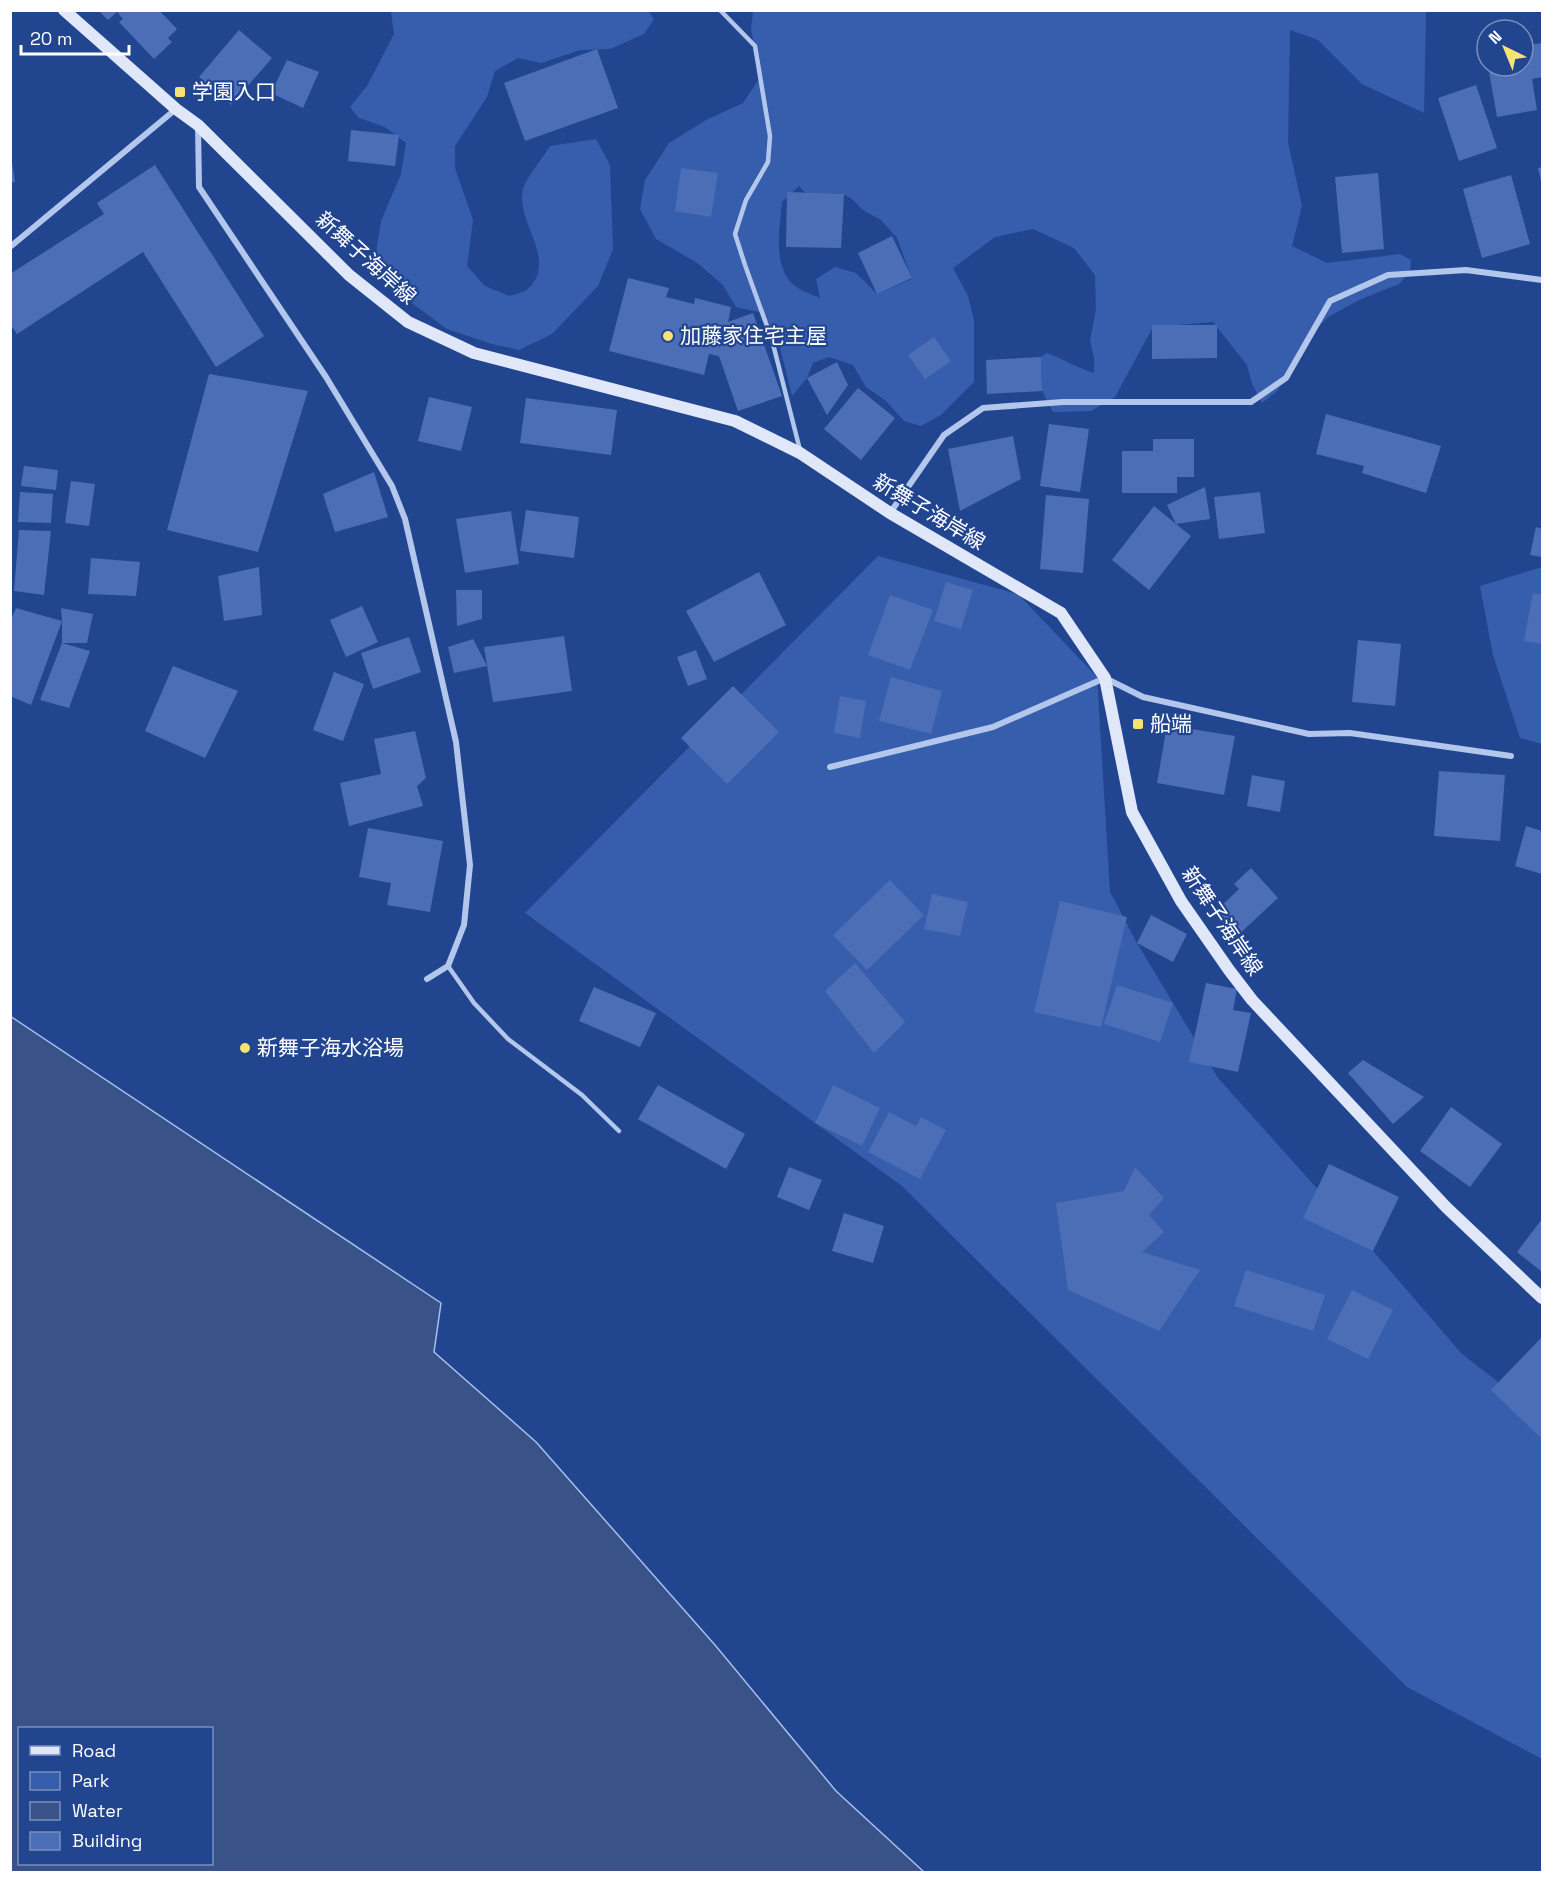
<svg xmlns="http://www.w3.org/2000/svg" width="1553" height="1883" viewBox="0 0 1553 1883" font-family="'Space Grotesk','Noto Sans JP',sans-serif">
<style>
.green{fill:#365ead;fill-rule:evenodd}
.water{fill:#395389;stroke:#a7bfed;stroke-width:1.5;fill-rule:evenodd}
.building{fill:#4b6eb7}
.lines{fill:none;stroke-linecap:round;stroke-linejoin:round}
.lane{stroke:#b3c6ec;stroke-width:4.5}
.street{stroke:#b3c6ec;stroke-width:6}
.secondary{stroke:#dfe7f9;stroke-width:12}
.poi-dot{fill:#f8e276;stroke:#224590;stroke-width:2}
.labels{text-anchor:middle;stroke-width:4.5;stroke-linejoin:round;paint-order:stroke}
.poi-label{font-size:21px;fill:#fff;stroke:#224590;text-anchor:start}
.street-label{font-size:21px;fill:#fff;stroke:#224590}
</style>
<rect width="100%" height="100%" fill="#224590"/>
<path class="green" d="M648,10L654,19L644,34L610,49L580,50L541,63L518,58L495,71L487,97L455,146V168L473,220L467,266L485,286L509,296C516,294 526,292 530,287C557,258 515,221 523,189C525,180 544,156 550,146L596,139L610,165L613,249L598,286L552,334L519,350L492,344L447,329L389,286L374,265L381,221L401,174L406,143L385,127L359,118L350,107L367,86L394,34L391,11Z
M753,11H1426L1424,113L1362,84L1318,40L1290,30L1288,143L1302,206L1292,246L1327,263L1400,254L1411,260L1410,272L1399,284L1361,299L1328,317L1305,341L1291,371L1277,391L1262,403L1252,384L1247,365L1213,322L1153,327L1115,397L1091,411L1053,412L1042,391L1041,357L1047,353C1064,359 1077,368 1094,373V358L1090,340L1096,310L1095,275L1074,248L1033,229L995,237L953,268L968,296L974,320V382L941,415L921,426L904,421L886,401L866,387L853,365L829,357L813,363L807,378L792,396L778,339L763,313L736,307L723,285L696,262L656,239L640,209L645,180L669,143L706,120L743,103L761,76L751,30ZM799,186C814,204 823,198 843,194L852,199L863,210L881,220L897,238L912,279L877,294L856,273L835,267L816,279L820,298C812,294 800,291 794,285C772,267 780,227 782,202Z
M878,556L1018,594L1097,677L1110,892L1137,943L1218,1078L1373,1251L1462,1354L1542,1416V1759L1407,1687L902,1186L525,913Z
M1542,567V744L1520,738L1493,655L1480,586Z"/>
<path class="water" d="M10,1016L441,1303L434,1352L536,1442L715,1645L836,1791L924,1872H11ZM20,1728H212V1864H20Z"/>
<path class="building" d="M98,10H159L177,29L168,38L172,42L154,59L119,22L123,19L117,12L108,20Z
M239,30L272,58L231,105L199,77Z
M1542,43V77L1532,79L1537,110L1497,117L1488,66H1523V46Z
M597,49L618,108L525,141L504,83Z
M287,60L319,72L303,108L271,93Z
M1476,85L1497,148L1459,161L1438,98Z
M351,130L399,135L395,166L348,161Z
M12,162L15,182L10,183V163Z
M155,165L264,336L216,367L143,252L17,334L10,324V274L104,214L97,203Z
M1542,167V185L1538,168Z
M681,168L718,173L711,217L675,211Z
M1378,173L1384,249L1342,253L1335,177Z
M1511,175L1530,244L1482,258L1463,189Z
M787,192L844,194L841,248L786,247Z
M892,236L912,278L877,294L858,253Z
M628,278L669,288L666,297L694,304L695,298L731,307L728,322L753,313L782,396L738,411L719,356L709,354L704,375L609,351Z
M1152,325H1217V358L1152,359Z
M934,337L951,361L925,379L908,355Z
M1041,357L1042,391L987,394L986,360Z
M837,362L848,385L827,415L807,378Z
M209,374L308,391L258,552L167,530Z
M858,388L895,418L861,460L824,429Z
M429,397L472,407L461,451L418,441Z
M526,398L617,410L611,455L520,443Z
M1326,414L1441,446L1426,493L1362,473L1364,466L1316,454Z
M1049,424L1089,429L1080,492L1040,486Z
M1013,436L1021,479L960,511L948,449Z
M1153,439H1194V477H1177V493H1122V451H1153Z
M24,466L58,470L56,490L21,486Z
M374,472L388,517L335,532L323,494Z
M71,481L95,484L89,526L65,523Z
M1205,487L1210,519L1176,524L1191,536L1149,590L1112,560L1154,506L1176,524L1167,505Z
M20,492L53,494L51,523L18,522Z
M1260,492L1265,533L1219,539L1214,497Z
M1046,495L1089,499L1083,573L1040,569Z
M526,510L579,517L574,558L520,551Z
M511,511L519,564L465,573L456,519Z
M1536,527L1542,529V557L1530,555Z
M19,530L51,531L44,595L14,591Z
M91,558L140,562L136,596L88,594Z
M259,567L262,615L224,621L218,576Z
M759,572L786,625L714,662L686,611Z
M946,582L973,590L961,629L934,621Z
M456,590H482V619L457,626Z
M1533,593L1542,595V644L1524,641Z
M890,595L933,610L910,670L868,655Z
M362,606L378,642L346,657L330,620Z
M16,608L62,621L61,608L93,614L87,643H62V621L31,705L10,696V622Z
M564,636L572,691L493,702L484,647Z
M409,637L421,672L373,689L361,653Z
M473,639L487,666L454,673L448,647Z
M1358,640L1401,644L1395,706L1352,702Z
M62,643L90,651L69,708L40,700Z
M696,650L707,679L688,686L677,657Z
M173,666L238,691L205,758L145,731Z
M334,672L364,684L343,741L313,730Z
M891,677L942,691L931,734L879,721Z
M733,686L779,732L727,784L681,738Z
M840,696L866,701L860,738L834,733Z
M1167,725L1235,736L1224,795L1157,783Z
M415,731L426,778L417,786L423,806L349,826L340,783L381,774L374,739Z
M1439,771L1505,775L1500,841L1434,836Z
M1252,775L1285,781L1280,812L1247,806Z
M1526,826L1542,831V874L1515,866Z
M368,828L443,841L430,912L387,905L391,883L359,877Z
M1251,868L1278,898L1236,937L1214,913L1239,889L1234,884Z
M890,880L924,915L867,970L833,935Z
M932,894L968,902L960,936L924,929Z
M1060,901L1127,917L1101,1027L1034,1012Z
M1151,915L1187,934L1173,962L1137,943Z
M855,963L905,1022L874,1053L825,991Z
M1206,983L1237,989L1233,1010L1251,1013L1238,1072L1189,1062Z
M1117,985L1173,1003L1160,1042L1104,1024Z
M594,987L656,1013L640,1047L579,1021Z
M1363,1060L1424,1097L1393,1124L1348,1073Z
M658,1085L745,1134L726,1169L638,1119Z
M833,1085L880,1108L862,1146L815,1123Z
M1451,1107L1502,1144L1470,1187L1420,1151Z
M889,1112L916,1126L921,1117L946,1130L920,1179L868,1152Z
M1329,1164L1399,1197L1373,1251L1303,1218Z
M789,1167L822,1180L809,1210L777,1197Z
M1135,1167L1164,1198L1149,1215L1164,1232L1142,1252L1200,1270L1159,1331L1068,1290L1056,1203L1124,1191Z
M844,1213L884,1226L873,1263L832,1251Z
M1542,1219V1272L1517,1252Z
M1246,1270L1325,1295L1313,1331L1234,1306Z
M1352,1290L1393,1310L1368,1359L1327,1339Z
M1541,1338L1542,1339V1439L1491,1390Z"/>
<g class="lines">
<path class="lane" d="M720,10L755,46L770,136L768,162L746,200L735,234L745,265L772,340L800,450
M448,966L474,1003L508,1039L582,1095L619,1131"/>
<path class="street" d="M198,126L199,187L326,377L392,486L405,519L456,742L470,865L464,925L448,966L427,979
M10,247L176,109
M890,513L944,435L983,408L1063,402H1251L1286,378L1330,301L1388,275L1466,270L1542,280
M830,767L993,727L1105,678L1143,697L1309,734L1350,733L1511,756"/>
<path class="secondary" d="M64,10L176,109L198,125L349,275L408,322L474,353L735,421L800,453L890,513L1061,613L1105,678L1132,812L1181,901L1229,970L1252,1000L1446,1207L1542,1298"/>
</g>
<g class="poi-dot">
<rect x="174" y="86" width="12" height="12" rx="3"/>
<circle cx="668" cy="336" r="6"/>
<rect x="1132" y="718" width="12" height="12" rx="3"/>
<circle cx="245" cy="1048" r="6"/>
</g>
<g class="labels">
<g class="poi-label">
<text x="192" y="99">学園入口</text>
<text x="680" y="343">加藤家住宅主屋</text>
<text x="1150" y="731">船端</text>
<text x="257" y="1055">新舞子海水浴場</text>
</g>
<g class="street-label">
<text transform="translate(366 258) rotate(42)" y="7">新舞子海岸線</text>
<text transform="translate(929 512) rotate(31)" y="7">新舞子海岸線</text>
<text transform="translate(1222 921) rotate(56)" y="7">新舞子海岸線</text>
</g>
</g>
<rect width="1553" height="1883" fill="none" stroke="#ffffff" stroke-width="24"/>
<rect x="18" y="1727" width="195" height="138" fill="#224590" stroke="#7a8fbc" stroke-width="1.5"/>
<rect x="30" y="1746" width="30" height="9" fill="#dfe7f9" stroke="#7a8fbc" stroke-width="1.5"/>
<text x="72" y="1757" font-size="18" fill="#ffffff">Road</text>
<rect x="30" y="1772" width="30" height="18" fill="#365ead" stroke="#7a8fbc" stroke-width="1.5"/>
<text x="72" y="1787" font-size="18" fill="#ffffff">Park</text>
<rect x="30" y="1802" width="30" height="18" fill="#395389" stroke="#7a8fbc" stroke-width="1.5"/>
<text x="72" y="1817" font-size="18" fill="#ffffff">Water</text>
<rect x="30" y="1832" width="30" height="18" fill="#4b6eb7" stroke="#7a8fbc" stroke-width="1.5"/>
<text x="72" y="1847" font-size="18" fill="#ffffff">Building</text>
<g transform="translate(1505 48) rotate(317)"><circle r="28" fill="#224590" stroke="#7a8fbc" stroke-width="1.5"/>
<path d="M0-4.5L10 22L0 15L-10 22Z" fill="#f8e276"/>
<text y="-9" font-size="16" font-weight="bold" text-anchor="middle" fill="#ffffff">N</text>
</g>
<path d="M21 45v9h108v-9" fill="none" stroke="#ffffff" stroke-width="3"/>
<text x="30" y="45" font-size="18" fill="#ffffff" stroke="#224590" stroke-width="4.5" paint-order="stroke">20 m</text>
</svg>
